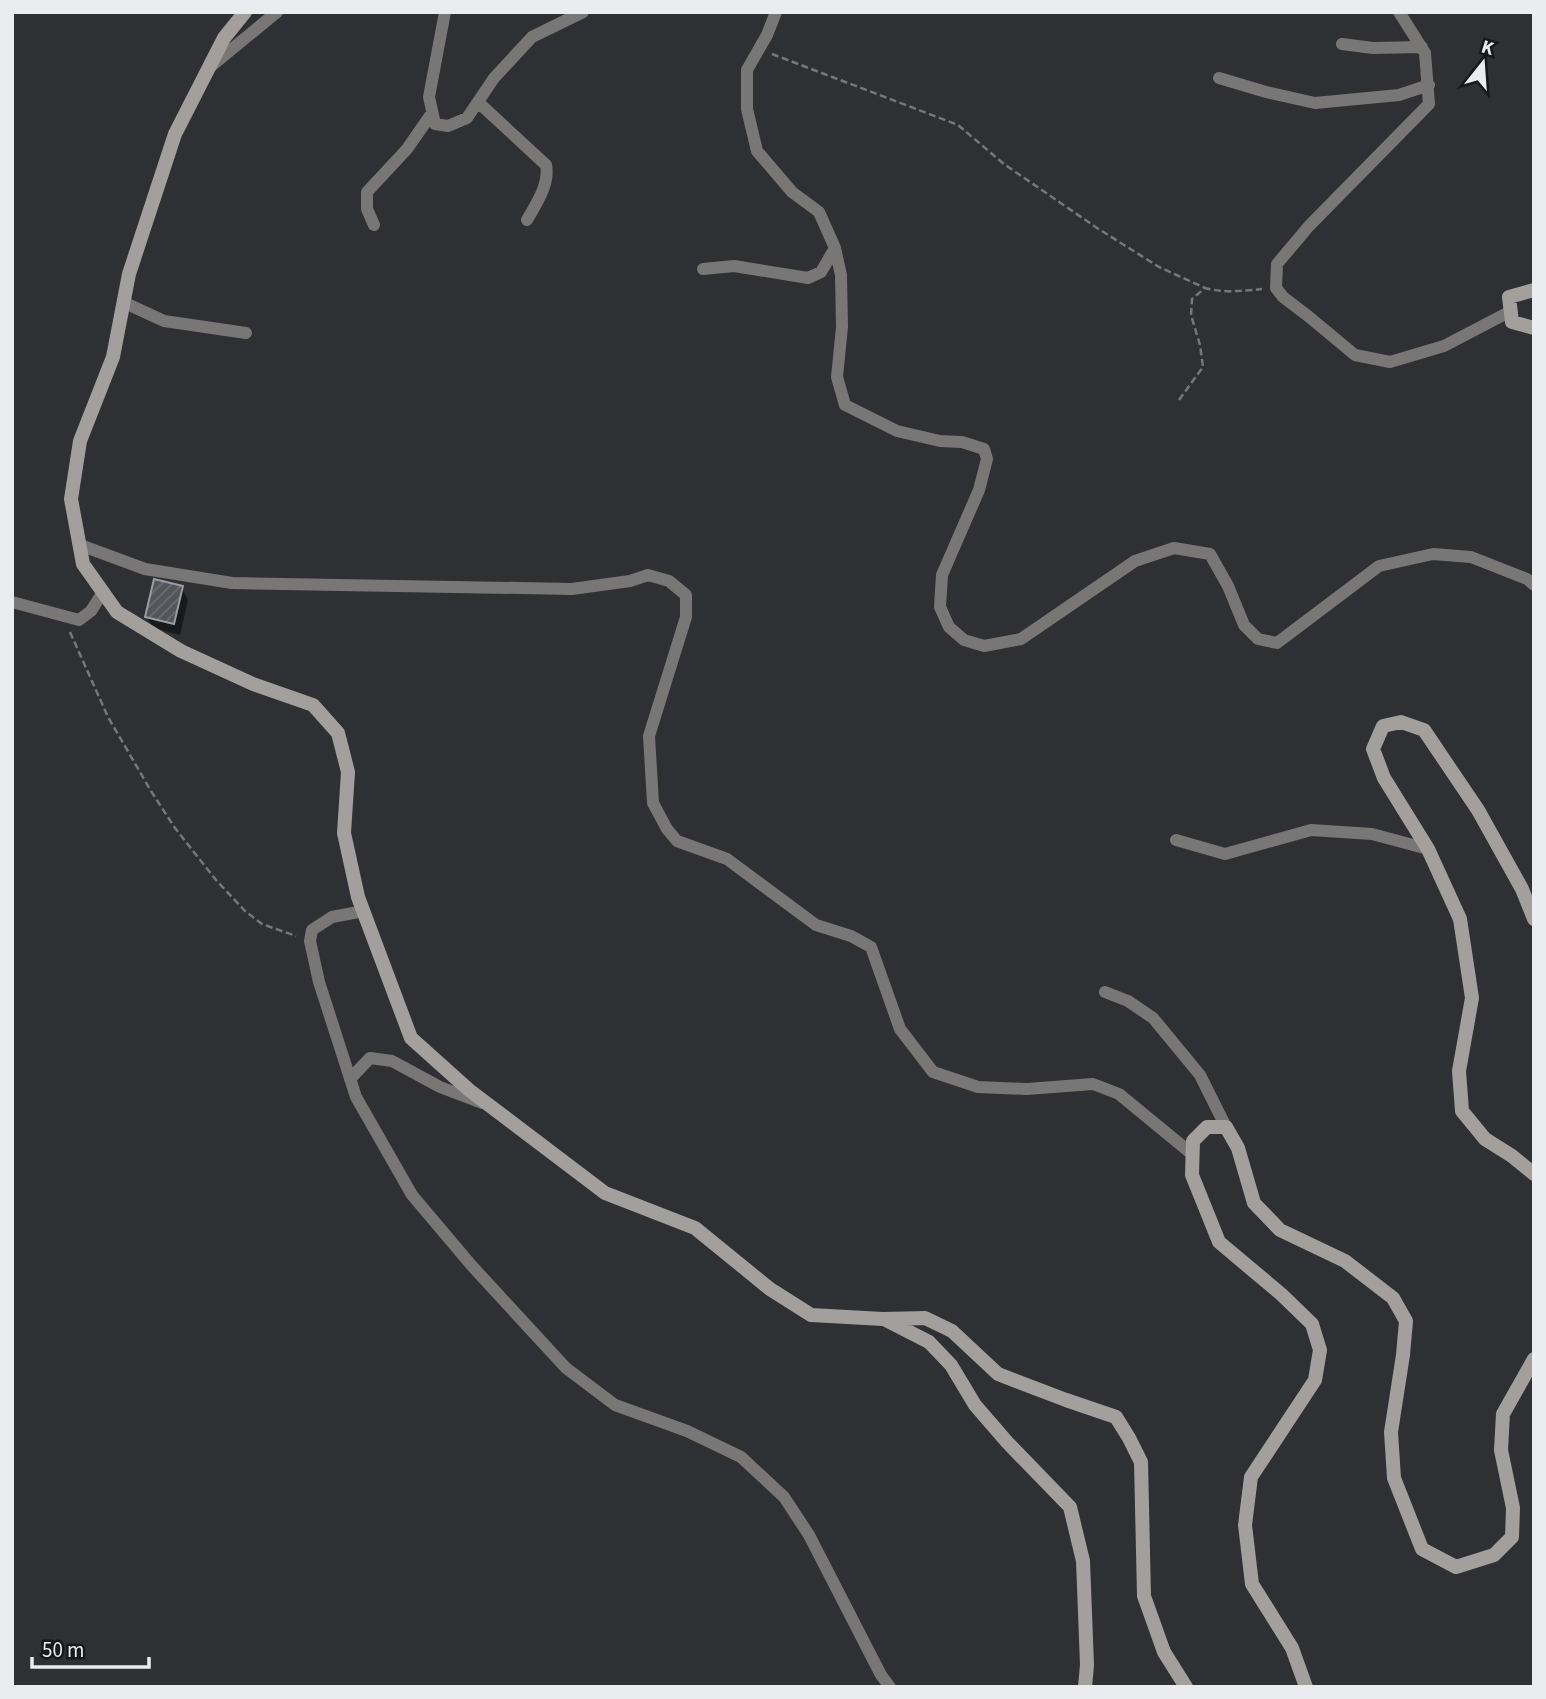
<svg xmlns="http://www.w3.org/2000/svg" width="1546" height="1699" viewBox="0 0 1546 1699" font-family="'Source Sans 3',sans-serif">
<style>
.shadow{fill:#0007}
.building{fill:url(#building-hatch);stroke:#9a9ca1;stroke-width:2}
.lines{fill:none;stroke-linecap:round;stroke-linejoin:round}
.path{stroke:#75777a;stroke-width:2.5;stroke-dasharray:7 3.5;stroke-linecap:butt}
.street{stroke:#797775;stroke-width:12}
.secondary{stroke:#a29f9c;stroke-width:14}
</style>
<defs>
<pattern id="building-hatch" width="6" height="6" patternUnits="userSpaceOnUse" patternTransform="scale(1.75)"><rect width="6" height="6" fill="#53555a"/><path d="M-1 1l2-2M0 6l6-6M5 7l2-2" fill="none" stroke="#6c6e72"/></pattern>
</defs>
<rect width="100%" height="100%" fill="#2e3034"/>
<path class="shadow" d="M182,588L188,600L180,635L153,628L146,616Z"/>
<path class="building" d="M154,579L183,586L174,624L145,617Z"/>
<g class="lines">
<path class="path" d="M772,54L958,125L1004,164L1097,228L1159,267L1205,288
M1179,400L1203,367L1200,345L1191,315L1192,299L1205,288C1224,293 1243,291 1262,289
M70,632L108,717L151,791L175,828L216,880L245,911L262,924L296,936"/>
<path class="street" d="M445,12L429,97L435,124L448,126L467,118L494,78L532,37L583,12
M776,12L767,35L747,70V109L757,151L792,192L819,212L835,248L841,275L842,327L837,377L845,405L897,431L940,441L962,442L984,449L987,459L979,490L942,575L940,607L949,627L964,640L984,646L1021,639L1135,561L1174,548L1210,554L1228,586L1244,625L1258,639L1277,643L1379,566L1433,554L1471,557L1527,579L1534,585
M1399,12L1425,53L1429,104L1309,226L1277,264L1276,288L1283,297L1308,316L1355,355L1390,362L1444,346L1511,311
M1342,44L1373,48L1422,47
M210,67L277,12
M1219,78L1266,92L1315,103L1399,95L1429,85
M479,103L546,165C550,184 536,204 527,220
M374,225L367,209V192L407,149L432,113
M703,269L734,266L808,278L821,272L835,248
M123,302L164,321L246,333
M80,545L145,569L232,583L572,589L630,581L648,575L669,581L686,595V617L649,736L653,803L667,829L677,841L727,859L816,925L851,936L871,947L900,1029L933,1072L978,1087L1027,1089L1093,1084L1119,1094L1192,1154
M12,602L79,620L91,611L103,592
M1176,840L1225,854L1311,830L1372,834L1428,849
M364,911L332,917L312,930L310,941L319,982L356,1097L412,1195L472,1266L566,1368L615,1405L687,1431L741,1457L784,1497L809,1535L881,1675L890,1687
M1105,992L1128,1001L1153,1018L1200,1075L1226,1127
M350,1079L370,1058L392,1061L440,1087L482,1103"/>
<path class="secondary" d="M245,12L224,38L175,134L129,274L113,357L80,441L71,499L83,564L117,612L181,651L253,684L313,705L338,733L348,772L344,833L358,897L411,1038L469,1090L605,1193L695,1228L770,1289L811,1315L883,1319L925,1318L952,1331L998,1374L1066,1400L1116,1417L1129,1438L1141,1462L1144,1596L1164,1652L1186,1687
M1534,290L1509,297L1512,322L1534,328
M1534,919L1522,889L1478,810L1424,730L1401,722L1383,726L1373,749L1384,778L1428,849L1460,919L1472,998L1459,1071L1462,1111L1485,1139L1512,1156L1534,1174
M884,1319L929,1342L951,1365L975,1405L1007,1442L1070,1507L1083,1561L1087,1665L1085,1687
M1306,1687L1292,1648L1252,1584L1245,1525L1251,1477L1315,1380L1320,1350L1312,1324L1281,1294L1219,1242L1192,1175L1193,1141L1207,1127H1226L1238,1148L1254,1203L1280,1230L1345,1261L1393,1298L1406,1321L1403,1355L1391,1432L1394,1478L1422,1549L1456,1567L1494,1555L1512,1537L1513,1508L1501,1450L1503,1414L1534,1359"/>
</g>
<rect width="1546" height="1699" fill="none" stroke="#ebecef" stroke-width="28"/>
<g transform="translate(1483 63) rotate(17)" stroke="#17181a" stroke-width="5" paint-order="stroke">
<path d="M0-5L12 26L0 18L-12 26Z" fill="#ebecef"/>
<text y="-10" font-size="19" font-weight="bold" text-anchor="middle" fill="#ebecef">K</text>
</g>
<path d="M32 1657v10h117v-10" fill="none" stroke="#ebecef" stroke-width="3.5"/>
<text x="42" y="1657" font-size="21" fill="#ebecef" stroke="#17181a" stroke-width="5" paint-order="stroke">50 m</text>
</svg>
